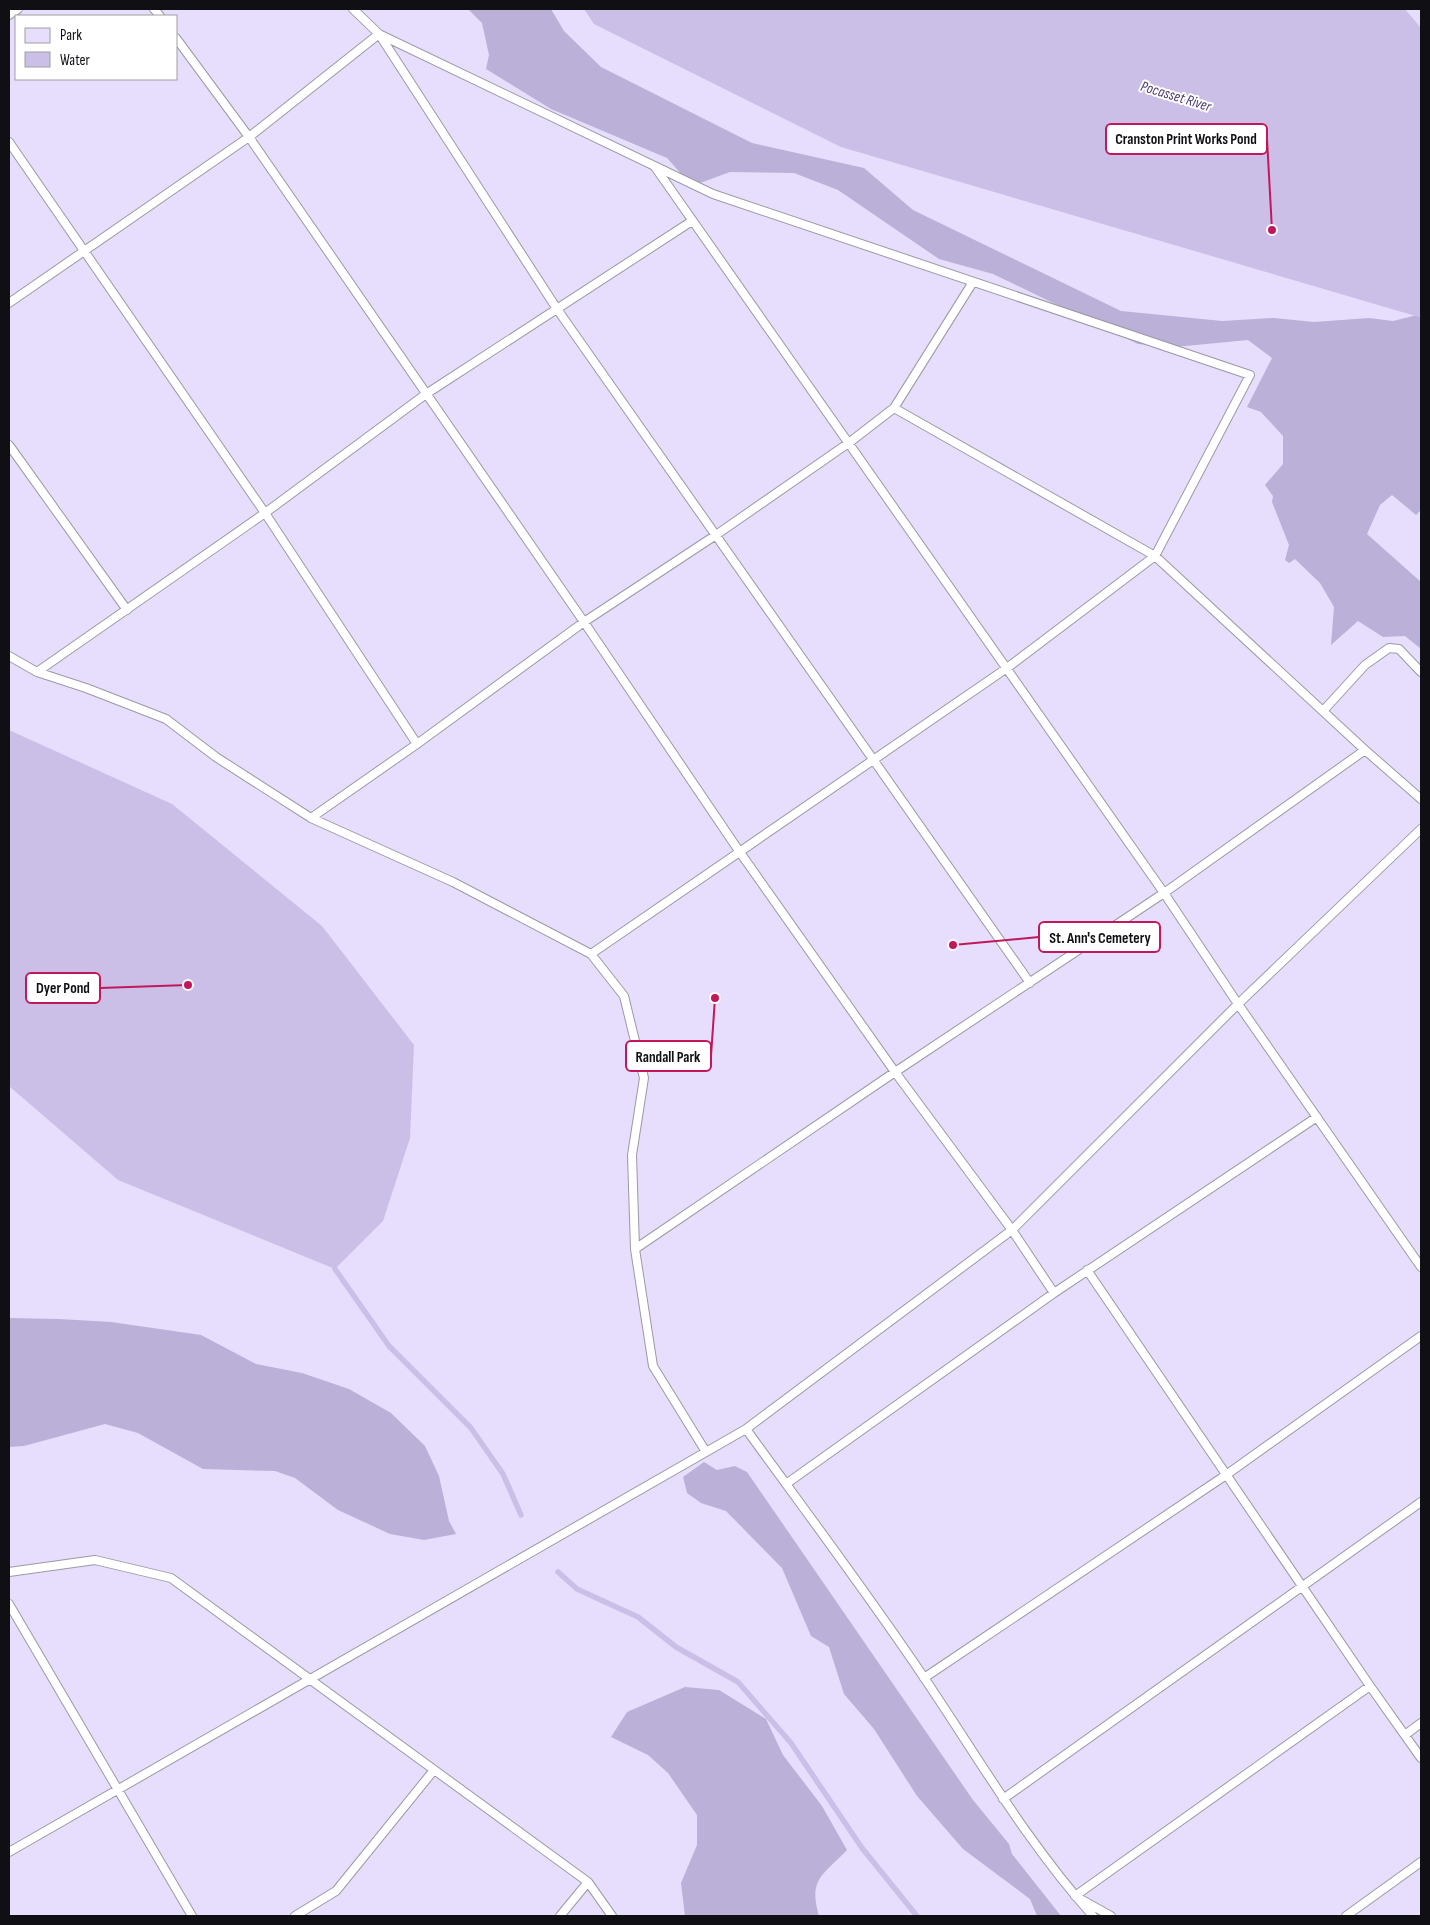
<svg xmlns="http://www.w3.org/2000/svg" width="1430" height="1925" viewBox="0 0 1430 1925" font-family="'Sofia Sans Condensed',sans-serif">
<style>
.green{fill:#e6defc;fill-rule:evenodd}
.forest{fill:#bbb0d8}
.water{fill:#cbbfe8}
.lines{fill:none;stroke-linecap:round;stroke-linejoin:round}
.stream{stroke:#cbbfe8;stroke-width:5.5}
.service-casing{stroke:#9c99a4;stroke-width:10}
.service{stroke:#fff;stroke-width:8}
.labels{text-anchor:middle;stroke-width:4;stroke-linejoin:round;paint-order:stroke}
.water-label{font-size:15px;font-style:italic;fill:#524075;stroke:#fff}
.leader{fill:none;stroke:#c2185b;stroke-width:2}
.callout-dot{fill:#c2185b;stroke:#fff;stroke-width:2}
.callout{fill:#fff;stroke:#c2185b;stroke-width:2}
.callout-label{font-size:15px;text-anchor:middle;font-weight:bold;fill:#100f13}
</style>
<rect width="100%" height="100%" fill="#fcfbfe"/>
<path class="green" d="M9,9H1421V1916H9ZM16,16H176V79H16Z"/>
<path class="forest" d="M468,9H551L564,31L601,67L752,143L864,168L913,210L1121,311L1222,321L1274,318L1314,322L1369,318L1393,321L1417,315L1421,317V510L1416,515L1392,495L1380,505L1367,534L1421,582V649L1405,636L1383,637L1358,621L1331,645L1334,607L1320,583L1295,559L1289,563L1285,560L1289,545L1272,502L1273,496L1265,485L1283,464V436L1261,412L1247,407L1272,358L1248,340L1175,347L1138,344L993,274L939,259L838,190L794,173L730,172L692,186L667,158L551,109L486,69L489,55L482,23Z
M9,1318L59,1319L111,1322L201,1335L256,1364L302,1373L349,1389L391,1413L425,1446L439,1476L449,1521L456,1534L424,1540L390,1534L338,1510L295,1478L275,1471L203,1469L138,1433L105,1424L24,1446L9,1447Z
M704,1462L717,1470L735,1466L747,1472L973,1800L1009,1844L1012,1854L1061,1916H1037L1030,1899L963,1849L917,1796L874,1729L844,1694L829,1647L811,1636L782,1568L726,1511L701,1503L687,1493L683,1477Z
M685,1687L719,1690L766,1719L783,1755L822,1806L847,1850C823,1875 808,1879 819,1916H685L681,1883L697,1845V1815L668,1773L648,1755L611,1737L627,1712Z"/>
<path class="water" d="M584,9H1405L1421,28V312L1419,317L841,147L594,24Z
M9,730L172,804L322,926L414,1045L410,1138L383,1221L335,1269L118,1180L9,1086Z"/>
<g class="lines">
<path class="stream" d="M335,1269L389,1346L471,1428L503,1474L521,1515
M558,1572L577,1589L638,1617L676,1647L738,1682L791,1743L862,1848L917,1916"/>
<defs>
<path id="service" d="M154,9L160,16
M353,9L379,34L713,194L1250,375L1155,556L1007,668L591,954
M9,15L18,9
M176,38L249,137L584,622L739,851L895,1072L1012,1230L1054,1293
M9,142L265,513L417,744
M655,167L1164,893L1238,1004L1421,1267
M9,303L249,137L379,34L557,309L1030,983
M894,408L1155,556L1365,750L1421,799
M9,445L127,610
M9,656L37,672L86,688L166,719L216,757L311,818L417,744L584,622L716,535L850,442L894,408L973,282
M37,672L265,513L426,394L692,221
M1323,711L1365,665L1389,648L1399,649L1421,672
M311,818L453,882L591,954L624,996L644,1078L632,1155L635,1249L653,1366L706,1452
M635,1249L895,1072L1164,893L1365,750
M1087,1270L1370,1686L1421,1758
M746,1429C806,1512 868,1594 925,1679C979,1759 1028,1844 1093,1916
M786,1484L1054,1293L1317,1117
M9,1572L95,1560L171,1578L588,1882L612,1916
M9,1604L192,1916
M924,1678L1226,1475L1421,1336
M1405,1735L1421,1723
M1003,1799L1421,1502
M9,1852L746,1429L1012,1230L1238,1004L1421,829
M295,1916L336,1891L434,1770
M560,1916L588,1882
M1111,1916L1075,1896L1370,1686
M1346,1916L1421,1862"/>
</defs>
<use href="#service" class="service-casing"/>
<use href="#service" class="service"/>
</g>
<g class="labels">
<g class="water-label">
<text transform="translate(1176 96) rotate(17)" y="5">Pocasset River</text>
</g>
</g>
<path class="leader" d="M1272 230L1267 139M953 945L1039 937M188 985L100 988M715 998L711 1056"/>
<g class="callout-dot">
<circle cx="1272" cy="230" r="5"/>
<circle cx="953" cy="945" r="5"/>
<circle cx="188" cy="985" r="5"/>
<circle cx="715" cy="998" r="5"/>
</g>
<g class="callout">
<rect x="1106" y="124" width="161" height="30" rx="5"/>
<rect x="1039" y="922" width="121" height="30" rx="5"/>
<rect x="26" y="973" width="74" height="30" rx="5"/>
<rect x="626" y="1041" width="85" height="30" rx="5"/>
</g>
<g class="callout-label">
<text x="1186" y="144">Cranston Print Works Pond</text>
<text x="1100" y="943">St. Ann's Cemetery</text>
<text x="63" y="993">Dyer Pond</text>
<text x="668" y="1062">Randall Park</text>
</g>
<rect width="1430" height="1925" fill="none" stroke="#100f13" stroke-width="20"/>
<rect x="15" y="15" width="162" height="65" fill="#ffffff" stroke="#9f9fa1"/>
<rect x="25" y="28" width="25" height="15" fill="#e6defc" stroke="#9f9fa1"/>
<text x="60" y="40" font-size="15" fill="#100f13">Park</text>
<rect x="25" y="52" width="25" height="15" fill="#cbbfe8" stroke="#9f9fa1"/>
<text x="60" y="65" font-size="15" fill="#100f13">Water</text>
</svg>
